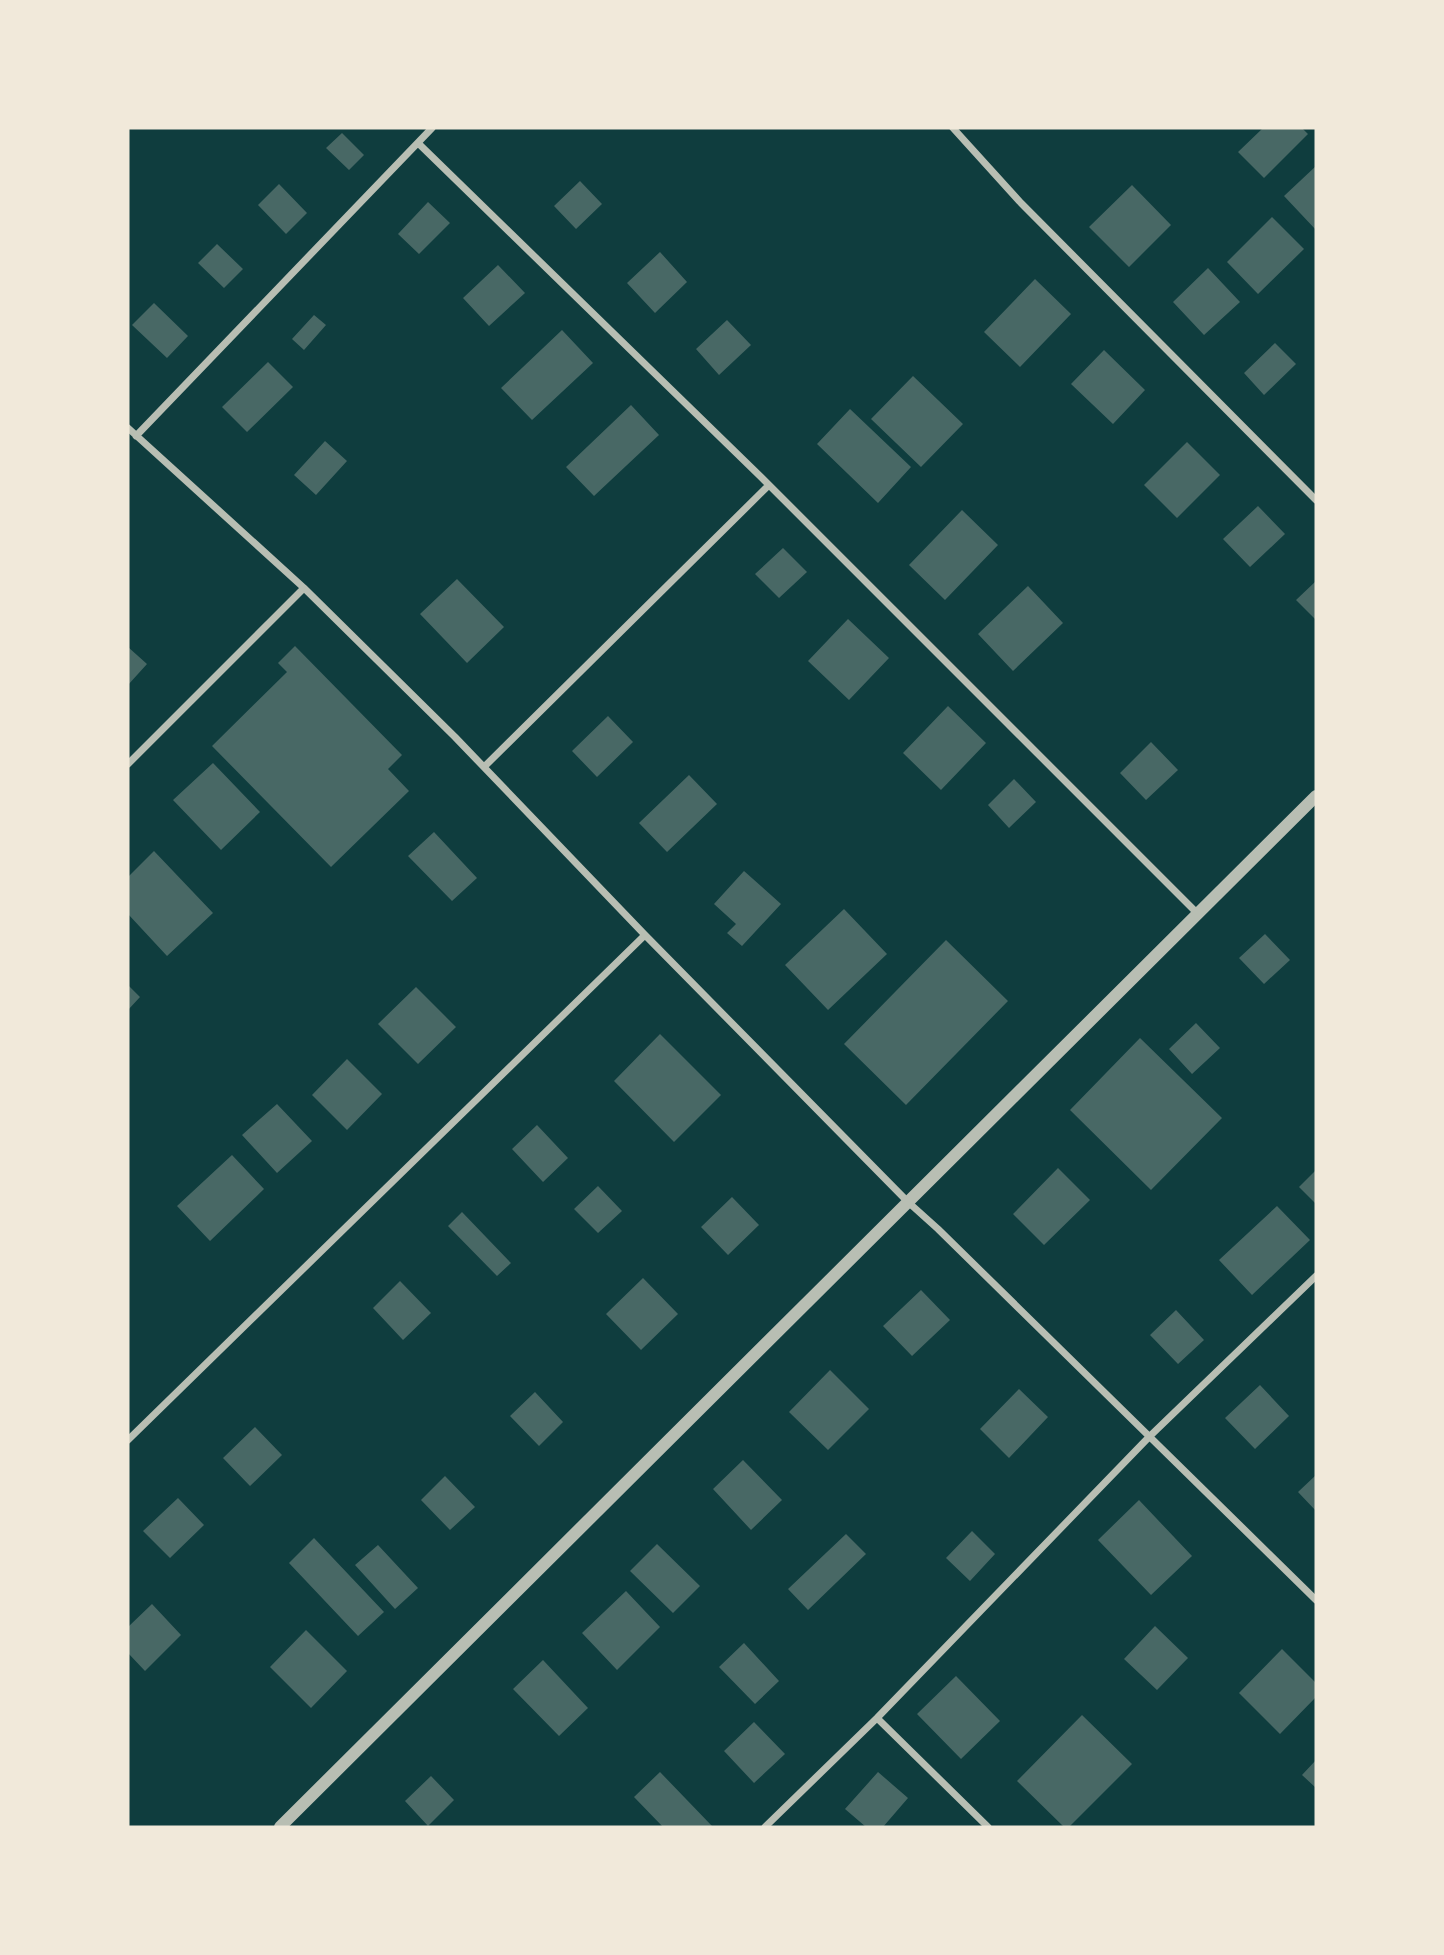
<svg xmlns="http://www.w3.org/2000/svg" width="1444" height="1955" viewBox="0 0 1444 1955" font-family="'Noto Sans',sans-serif">
<style>
.building{fill:#486865}
.lines{fill:none;stroke-linecap:round;stroke-linejoin:round}
.minor{stroke:#b8beb3;stroke-width:7}
.tertiary{stroke:#b8beb3;stroke-width:12}
</style>
<rect width="100%" height="100%" fill="#0f3d3e"/>
<path class="building" d="M1263,128H1302L1308,134L1264,178L1238,152Z
M342,133L364,155L349,170L326,148Z
M1316,166V230L1284,196Z
M580,181L602,204L576,229L554,206Z
M279,184L307,213L286,234L258,205Z
M1132,185L1171,225L1129,267L1089,227Z
M428,202L450,223L419,254L398,234Z
M1272,217L1304,249L1258,294L1227,262Z
M217,244L243,269L224,288L198,263Z
M660,252L687,282L655,313L627,283Z
M498,265L525,293L489,326L463,298Z
M1208,268L1240,302L1204,335L1173,302Z
M1035,279L1071,314L1020,367L984,332Z
M154,303L188,336L167,358L132,325Z
M314,315L326,325L304,350L292,339Z
M727,320L751,345L719,375L696,349Z
M562,330L593,363L532,420L501,388Z
M1275,343L1296,364L1264,395L1244,373Z
M1104,350L1145,390L1113,424L1071,384Z
M268,362L293,387L247,432L222,407Z
M913,376L963,424L921,467L871,419Z
M631,405L659,435L594,496L566,467Z
M850,409L911,467L878,503L817,444Z
M325,441L347,461L316,495L294,475Z
M1187,442L1220,475L1177,518L1144,485Z
M1258,506L1285,534L1250,567L1223,539Z
M962,510L998,545L945,600L909,565Z
M783,548L807,572L779,598L755,574Z
M457,579L504,627L467,663L420,614Z
M1316,581V620L1296,600Z
M1028,586L1063,623L1013,671L978,634Z
M848,619L889,658L849,700L808,661Z
M295,646L402,755L388,769L409,791L331,867L212,746L287,672L278,663Z
M128,647L147,664L128,685Z
M948,706L986,743L941,790L903,753Z
M608,716L633,742L597,777L572,751Z
M1151,742L1178,770L1146,800L1120,773Z
M213,763L260,812L221,850L173,800Z
M689,775L717,804L667,852L639,823Z
M1014,779L1036,802L1009,828L988,805Z
M434,832L477,878L452,901L408,856Z
M154,851L213,913L167,956L128,914V877Z
M744,871L781,904L742,946L727,933L736,924L714,904Z
M844,909L887,954L828,1010L785,965Z
M1265,934L1290,960L1264,984L1239,958Z
M946,940L1008,1001L906,1105L844,1044Z
M128,985L140,997L128,1010Z
M416,987L456,1027L418,1064L378,1024Z
M1196,1023L1220,1048L1192,1074L1169,1049Z
M660,1034L721,1095L674,1142L614,1081Z
M1140,1038L1222,1118L1151,1190L1070,1110Z
M347,1059L382,1094L347,1130L312,1095Z
M277,1104L312,1141L277,1173L242,1135Z
M537,1125L568,1158L543,1182L512,1149Z
M232,1155L264,1189L210,1241L177,1206Z
M1058,1168L1090,1200L1044,1245L1013,1214Z
M1316,1170V1204L1299,1187Z
M598,1186L622,1211L598,1233L574,1209Z
M732,1197L759,1225L728,1255L701,1227Z
M1277,1206L1310,1240L1252,1295L1219,1260Z
M462,1212L511,1263L497,1276L448,1226Z
M643,1278L678,1314L641,1350L606,1314Z
M400,1281L431,1313L403,1340L373,1308Z
M921,1290L950,1320L912,1356L883,1326Z
M1176,1310L1204,1340L1178,1364L1150,1335Z
M830,1370L869,1409L828,1450L789,1412Z
M1260,1385L1289,1416L1255,1449L1225,1418Z
M1019,1389L1048,1417L1009,1458L980,1429Z
M535,1392L563,1422L539,1446L510,1416Z
M255,1427L282,1455L250,1486L223,1458Z
M743,1460L782,1500L751,1530L713,1489Z
M1316,1475V1511L1298,1492Z
M445,1476L475,1507L450,1530L421,1500Z
M178,1498L204,1525L170,1558L143,1531Z
M1139,1500L1192,1556L1151,1595L1098,1540Z
M972,1531L995,1554L970,1581L946,1558Z
M846,1534L866,1554L808,1610L788,1589Z
M314,1538L384,1612L358,1636L289,1563Z
M657,1544L700,1586L673,1613L630,1571Z
M378,1545L418,1588L395,1609L355,1565Z
M626,1591L660,1627L617,1670L582,1633Z
M152,1604L181,1635L145,1671L128,1653V1627Z
M1155,1626L1188,1658L1157,1690L1124,1659Z
M306,1630L347,1671L311,1708L270,1667Z
M744,1643L779,1681L755,1704L719,1667Z
M1282,1649L1316,1683V1697L1280,1734L1239,1693Z
M543,1660L588,1708L559,1736L513,1689Z
M956,1676L1000,1721L961,1759L917,1714Z
M1082,1715L1132,1764L1069,1827H1064L1017,1781Z
M754,1722L785,1754L754,1783L724,1751Z
M1316,1760V1788L1302,1775Z
M660,1772L712,1826L711,1827H663L634,1797Z
M878,1772L908,1798L883,1827H866L845,1809Z
M431,1776L454,1800L428,1826L405,1801Z"/>
<g class="lines">
<path class="minor" d="M953,128L1021,203L1316,500
M418,143L761,477L1198,914
M128,428L304,588L455,737L645,935L908,1202L938,1229L1316,1600
M136,436L432,128
M128,764L304,588
M484,767L769,485
M128,1440L645,935
M877,1718L988,1827
M765,1827L877,1718L1149,1437L1316,1276"/>
<path class="tertiary" d="M280,1827L1316,796"/>
</g>
<rect width="1444" height="1955" fill="none" stroke="#f1e9da" stroke-width="259"/>
</svg>
